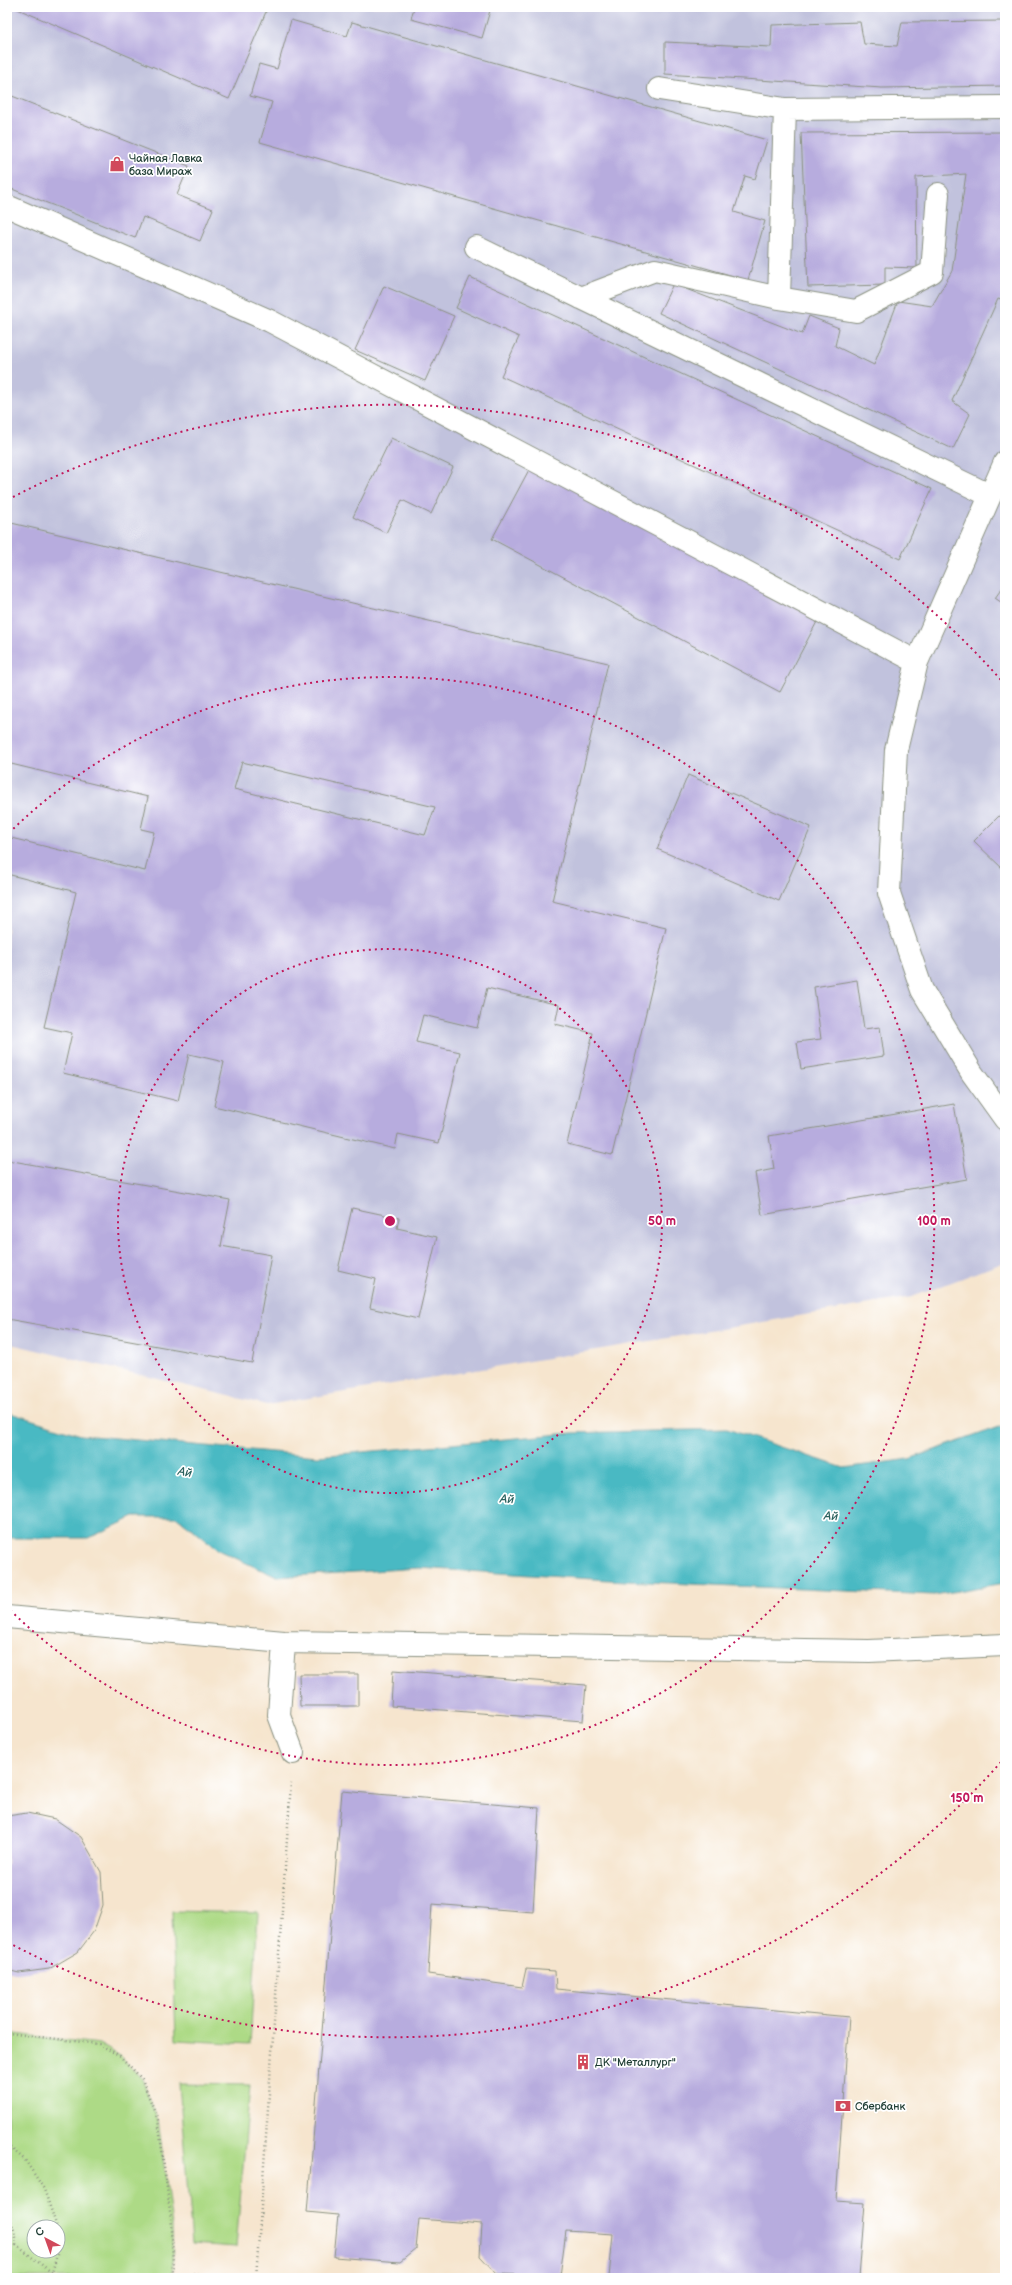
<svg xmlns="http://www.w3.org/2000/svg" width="1012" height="2285" viewBox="0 0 1012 2285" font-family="'Balsamiq Sans',sans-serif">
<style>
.industrial{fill:#c1c2dd}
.green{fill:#adda86;stroke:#668c5d;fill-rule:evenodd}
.water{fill:#4ab9c3;stroke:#347b7c}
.building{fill:#b7acde;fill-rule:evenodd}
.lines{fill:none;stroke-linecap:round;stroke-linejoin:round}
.minor-casing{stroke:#8a9181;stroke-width:24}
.path{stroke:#8a9181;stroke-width:2.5;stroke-dasharray:1 3;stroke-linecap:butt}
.minor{stroke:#fff;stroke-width:22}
.ring{fill:none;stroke:#c2185b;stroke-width:2;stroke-dasharray:2 4}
.labels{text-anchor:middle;stroke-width:3.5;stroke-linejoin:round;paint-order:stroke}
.poi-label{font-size:11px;fill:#1f3d34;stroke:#fff;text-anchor:start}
.water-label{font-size:12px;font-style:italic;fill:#2c625f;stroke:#fff}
.centre{fill:#c2185b;stroke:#fff;stroke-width:2}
.ring-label{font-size:12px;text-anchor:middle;font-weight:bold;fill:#c2185b;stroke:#fff;stroke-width:3.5;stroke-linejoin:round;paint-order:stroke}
</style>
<rect width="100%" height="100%" fill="#fff"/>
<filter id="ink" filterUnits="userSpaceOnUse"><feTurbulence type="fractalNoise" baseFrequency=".025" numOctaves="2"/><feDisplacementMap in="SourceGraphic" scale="8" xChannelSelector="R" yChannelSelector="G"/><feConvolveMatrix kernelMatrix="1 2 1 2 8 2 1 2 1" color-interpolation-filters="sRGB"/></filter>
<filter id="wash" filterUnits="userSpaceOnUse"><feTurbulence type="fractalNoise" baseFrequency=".012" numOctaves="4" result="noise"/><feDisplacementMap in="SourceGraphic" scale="16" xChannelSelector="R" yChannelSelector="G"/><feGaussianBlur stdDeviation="0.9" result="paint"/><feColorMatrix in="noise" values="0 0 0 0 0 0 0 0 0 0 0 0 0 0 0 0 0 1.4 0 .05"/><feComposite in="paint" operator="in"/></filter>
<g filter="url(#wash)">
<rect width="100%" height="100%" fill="#f6e5ce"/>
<path class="industrial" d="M7,7H1005V1262L912,1297L267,1405L7,1343Z"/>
<path class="green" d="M172,1911L258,1913L250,2044L176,2040Z
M7,2033L99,2044L120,2056L142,2079L158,2120L172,2226L173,2278H7ZM34,2227H58V2251H34Z
M179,2084L250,2085L236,2247L192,2244Z"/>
<path class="water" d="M7,1412L81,1435L318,1456L572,1433L727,1429L844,1468L909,1459L1005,1425V1583L934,1595L625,1581L419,1568L277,1577L220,1551L177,1517H134L89,1538H7Z"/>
<g id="blocks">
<path class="building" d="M13,7H268L229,99Z
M414,7H491L482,38L411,19Z
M291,20L347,36L352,22L767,140L755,179L745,176L734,212L765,221L748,280L260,142L272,102L250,96L259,64L277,69Z
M1005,21V86L882,88L665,74V42L771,47L772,25L860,22L864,44L897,46L902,22Z
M7,94L189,166L177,195L213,209L200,241L143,217L135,238L7,187Z
M1005,132V301L998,299L952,401L970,414L953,449L659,313L673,284L802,334L809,316L839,328L835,346L874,365L898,301L932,306L952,271L966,174L916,177L917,268L885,267V285L808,287L801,133Z
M470,277L932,489L900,559L501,376L519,337L456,308Z
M384,286L454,316L425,381L355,350Z
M391,438L453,467L431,514L402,500L386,533L353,517Z
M531,466L819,618L780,692L492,539Z
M7,522L608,663L552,901L666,928L612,1155L567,1144L593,1033L555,1024L559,1005L487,988L477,1028L423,1015L416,1042L460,1052L439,1143L398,1134L395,1149L214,1106L224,1062L189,1054L178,1101L63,1073L72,1033L44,1027L76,892L7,874V837L145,871L154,832L141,829L148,797L7,763ZM242,762L435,807L425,835L234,789Z
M1005,584V605L995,598Z
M688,775L811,827L779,901L657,849Z
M1005,810V871L974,841Z
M857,980L864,1029L880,1027L884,1056L801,1069L797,1042L821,1039L814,987Z
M954,1104L967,1179L762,1215L755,1173L774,1169L769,1136Z
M7,1160L230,1200L221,1246L271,1255L252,1363L7,1319Z
M352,1208L399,1218L397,1228L437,1237L418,1319L370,1308L376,1279L338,1270Z
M393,1670L586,1685L583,1721L391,1706Z
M299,1674H358V1706H300Z
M342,1791L539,1808L533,1912L432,1904L428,1974L522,1987L526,1969L555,1971L556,1989L849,2017L836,2201L865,2203L859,2278H609L613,2234L566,2231L560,2276L497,2274L480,2256L482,2224L419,2219L416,2249L400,2262L334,2257L338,2215L307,2212Z
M27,1813L55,1819L81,1837L101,1872L103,1905L94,1931L78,1952L49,1969L19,1973L7,1970V1816Z"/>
</g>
</g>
<g filter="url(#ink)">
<use href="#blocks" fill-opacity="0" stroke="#8a9181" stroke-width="1"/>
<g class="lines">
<defs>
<path id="minor" d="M659,89L785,109L1005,107
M7,206L270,321L917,662
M476,247L989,495
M581,298L655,270L779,298L856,311L932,272L938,194
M779,298L785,109
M1005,462L917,662L896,750L889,893L922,990L972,1073L1005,1119
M7,1617L284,1642L869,1651L1005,1645
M284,1642L279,1715L293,1753"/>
</defs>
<use href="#minor" class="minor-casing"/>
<path class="path" d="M7,2033L99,2044L120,2056L142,2079L158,2120L172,2226L173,2278
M7,2145L25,2160L44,2189L57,2227
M7,2210L14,2230L16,2245L7,2248
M16,2245L59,2278
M173,2274L281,2278
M44,2278L52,2273L58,2251
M256,2278L291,1783"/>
<use href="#minor" class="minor"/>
</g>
</g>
<g class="ring">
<circle cx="390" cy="1221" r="272"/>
<path d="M9 833A544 544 0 1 1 9 1609"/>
<path d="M1001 1762A816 816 0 0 1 13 1945M13 497A816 816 0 0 1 1001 680"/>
</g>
<defs>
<symbol id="shop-bare" viewBox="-9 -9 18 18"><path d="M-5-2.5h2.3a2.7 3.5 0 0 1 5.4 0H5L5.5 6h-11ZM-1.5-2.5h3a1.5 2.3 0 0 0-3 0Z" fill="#d1495b" stroke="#fff" stroke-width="2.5" paint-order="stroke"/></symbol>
<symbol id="building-bare" viewBox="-9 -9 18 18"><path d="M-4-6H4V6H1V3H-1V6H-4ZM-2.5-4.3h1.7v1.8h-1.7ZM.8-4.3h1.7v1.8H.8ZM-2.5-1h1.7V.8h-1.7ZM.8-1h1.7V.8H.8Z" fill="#d1495b" stroke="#fff" stroke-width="2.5" paint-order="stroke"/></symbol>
<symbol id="bank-bare" viewBox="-9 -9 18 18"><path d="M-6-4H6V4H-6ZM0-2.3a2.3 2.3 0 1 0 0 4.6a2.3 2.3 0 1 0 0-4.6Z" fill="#d1495b" stroke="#fff" stroke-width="2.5" paint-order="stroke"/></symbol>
</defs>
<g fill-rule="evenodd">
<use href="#shop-bare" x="106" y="153" width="22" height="22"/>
<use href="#building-bare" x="572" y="2051" width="22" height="22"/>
<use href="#bank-bare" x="832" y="2095" width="22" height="22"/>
</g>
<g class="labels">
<g class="poi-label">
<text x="129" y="162">Чайная Лавка<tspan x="129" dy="13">база Мираж</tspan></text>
<text x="595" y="2066">ДК "Металлург"</text>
<text x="855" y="2110">Сбербанк</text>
</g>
<g class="water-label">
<text transform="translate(185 1472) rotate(9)" y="4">Ай</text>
<text transform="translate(507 1499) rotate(3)" y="4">Ай</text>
<text transform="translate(831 1516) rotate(3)" y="4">Ай</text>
</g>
</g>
<circle cx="390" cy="1221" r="6" class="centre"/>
<g class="ring-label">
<text x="662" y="1225">50 m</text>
<text x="934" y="1225">100 m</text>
<text x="967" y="1802">150 m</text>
</g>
<rect width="1012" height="2285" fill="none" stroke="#fff" stroke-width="24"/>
<g transform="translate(46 2239) rotate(319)"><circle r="19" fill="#ffffff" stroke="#a5b1ae"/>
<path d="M0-3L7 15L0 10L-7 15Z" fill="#d1495b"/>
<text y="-6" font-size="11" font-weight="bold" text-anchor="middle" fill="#1f3d34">С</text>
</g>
</svg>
